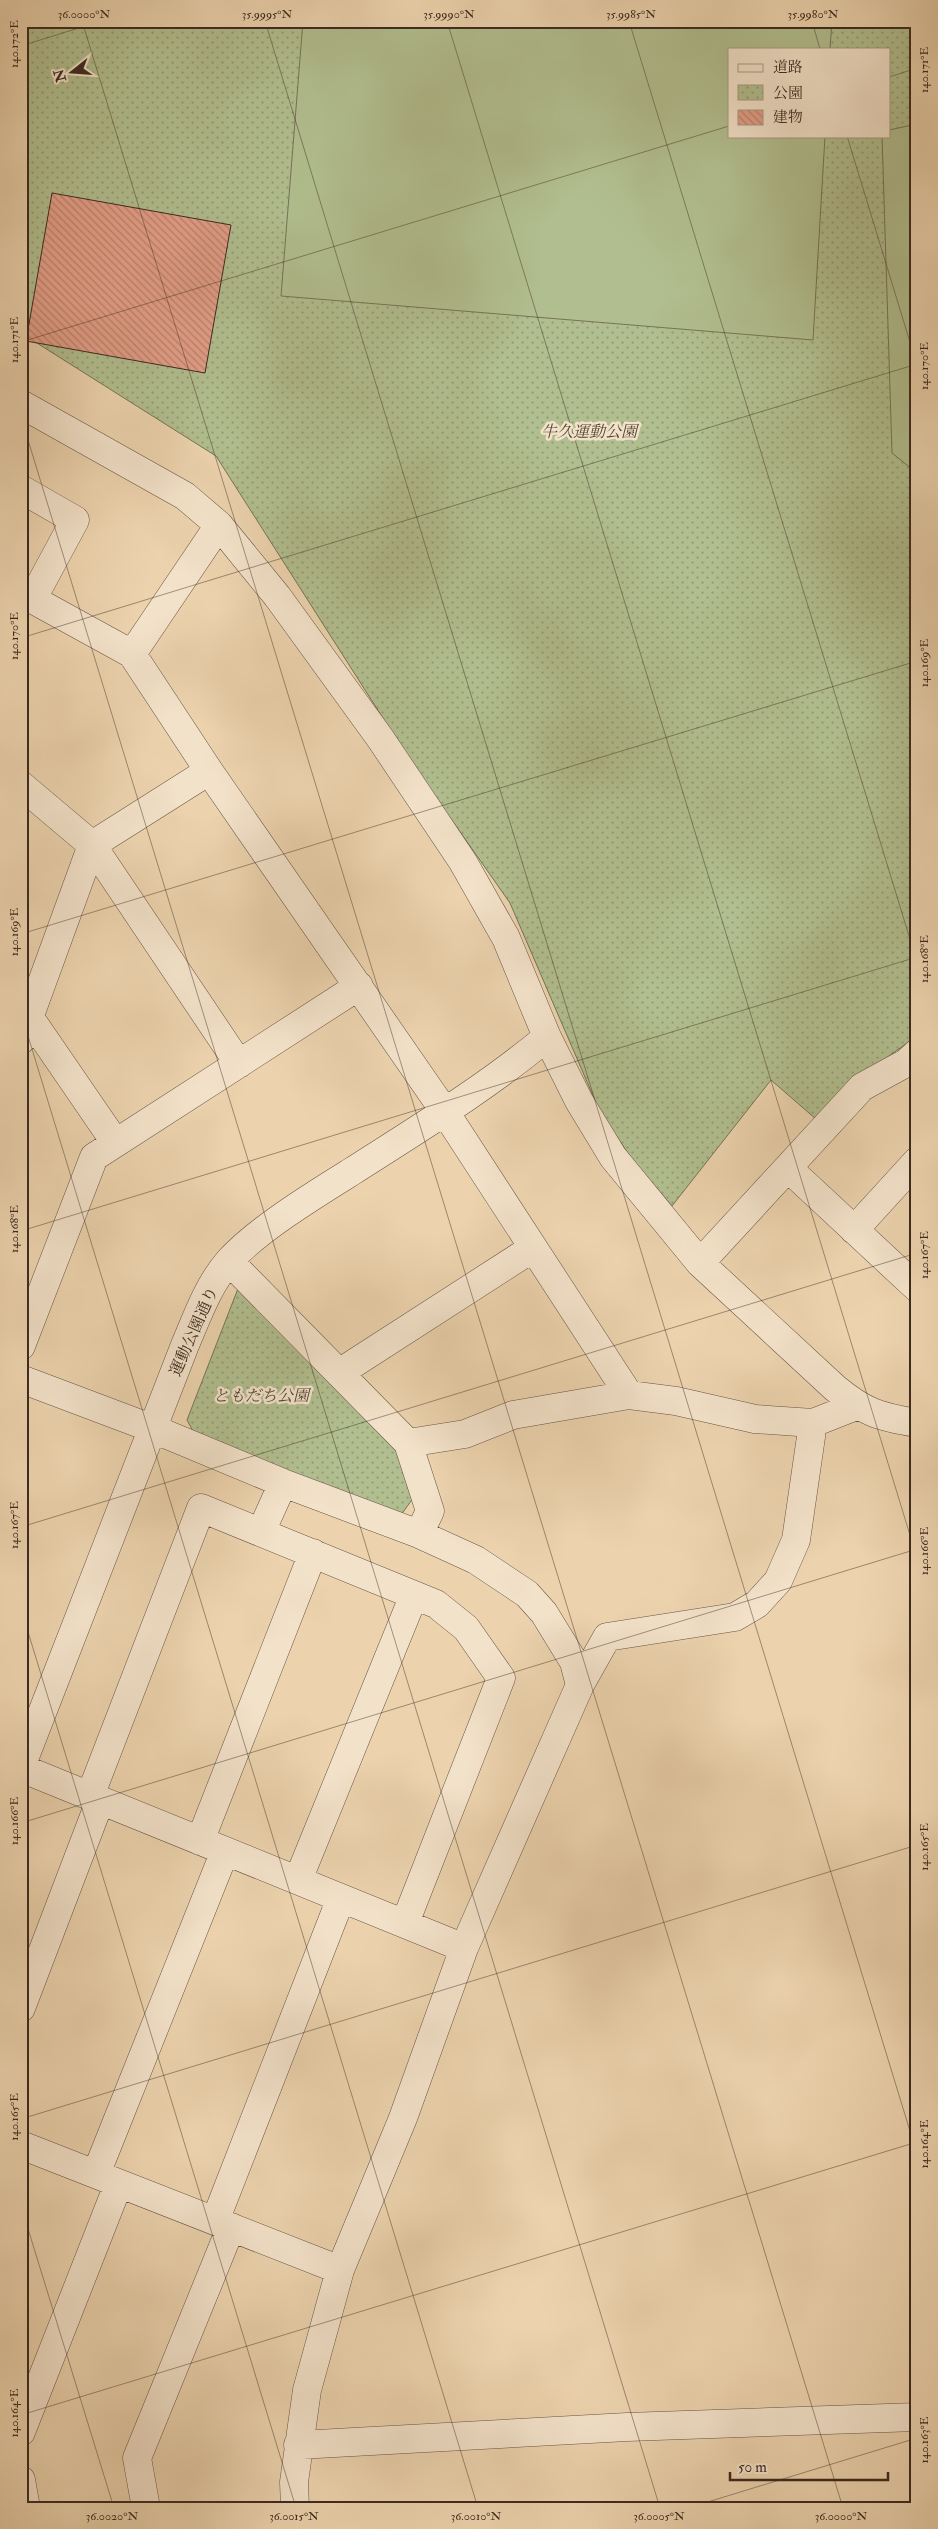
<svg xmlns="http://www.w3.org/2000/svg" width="938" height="2529" viewBox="0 0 938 2529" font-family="'IM FELL Double Pica','Noto Serif JP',serif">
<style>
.park{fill:url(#park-dots);stroke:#767458;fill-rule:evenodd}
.garden{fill:#b1be8f;stroke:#767458}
.building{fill:url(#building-back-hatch);stroke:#3c2a20}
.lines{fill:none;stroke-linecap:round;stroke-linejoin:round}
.minor-casing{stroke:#685444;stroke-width:29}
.minor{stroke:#f3e2ca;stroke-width:28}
.ticks{fill:none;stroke:#3c2a20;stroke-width:1;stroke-opacity:0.45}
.labels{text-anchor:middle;stroke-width:5;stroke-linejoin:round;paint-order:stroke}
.park-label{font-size:16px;font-style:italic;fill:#534836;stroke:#f3e2ca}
.street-label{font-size:16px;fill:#3c2a20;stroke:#f3e2ca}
.neatline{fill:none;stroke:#3c2a20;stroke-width:2}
.ticks-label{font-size:12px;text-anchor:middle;fill:#3c2a20}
</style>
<defs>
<pattern id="park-dots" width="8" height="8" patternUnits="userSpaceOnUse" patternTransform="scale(1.25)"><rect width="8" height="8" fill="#b1be8f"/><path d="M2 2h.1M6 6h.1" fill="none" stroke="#919b74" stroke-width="1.8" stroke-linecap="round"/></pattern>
<pattern id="building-back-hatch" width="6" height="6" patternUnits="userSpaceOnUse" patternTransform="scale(1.25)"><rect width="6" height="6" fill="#e49f89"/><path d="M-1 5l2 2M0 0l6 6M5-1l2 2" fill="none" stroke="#ba8270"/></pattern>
</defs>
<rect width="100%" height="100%" fill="#ecd3ae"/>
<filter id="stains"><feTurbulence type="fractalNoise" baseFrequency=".004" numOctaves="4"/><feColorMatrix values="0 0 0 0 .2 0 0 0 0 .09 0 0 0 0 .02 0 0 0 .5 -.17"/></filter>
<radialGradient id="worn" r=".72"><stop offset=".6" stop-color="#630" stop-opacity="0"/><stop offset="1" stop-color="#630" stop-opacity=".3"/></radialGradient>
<path class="park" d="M21,21H917V1036L875,1066L817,1120L771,1080L672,1206L632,1159L600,1112L510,903L409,759L216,456L21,333ZM729,49H889V136H729Z
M239,1286L396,1446L416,1494L401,1515L195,1435L187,1420Z"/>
<path class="garden" d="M303,21H832L830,49H729V136H825L813,340L281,296Z
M917,124V473L892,453L882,136H889V130Z"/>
<path class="building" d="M52,193L231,225L205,373L26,341Z"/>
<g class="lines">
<defs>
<path id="minor" d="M21,404L185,496L219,525L277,596L380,738L463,862L506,938L547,1037L579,1101L613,1157L700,1263L835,1388C864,1412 879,1417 917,1423
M21,489L75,520L33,598
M21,593L132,654L209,771L445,1112L629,1395
M132,654L219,525
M21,785L92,845L239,1064
M30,1018L115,1142
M21,1040L92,845L209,771
M789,1169L917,1288
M854,1230L917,1161
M229,1261L408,1443L430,1511L419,1534
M700,1263L862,1087L906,1063L917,1053
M21,1346L94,1157L359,986
M339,1373L533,1248
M21,1379L151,1428L283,1483L419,1534L476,1560L527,1594L544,1613L574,1662L580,1685
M408,1443L465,1434L513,1415L629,1395L676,1401L755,1419L813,1423
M261,1532L283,1483
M21,1767L185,1345C197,1317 208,1285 229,1261C257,1230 314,1195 351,1172C418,1129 486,1088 547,1037
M21,1768L464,1948
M90,1796L201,1508L436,1604L466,1628L501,1678L405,1923
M200,1841L313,1553
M298,1880L414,1595
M21,2008L100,1801
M21,2145L340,2270
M96,2174L225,1851
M215,2221L341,1898
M21,2432L118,2185
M298,2445L627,2427L917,2417
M21,2480L26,2508
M146,2508L137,2458L231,2227
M295,2508L294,2482L307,2390L340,2270L403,2118L464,1948L580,1685L607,1637L735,1617L757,1604L778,1581L796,1540L813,1423L856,1406"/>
</defs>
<use href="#minor" class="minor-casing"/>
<use href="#minor" class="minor"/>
</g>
<path class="ticks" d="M82,21L843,2508M265,21L917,2154M447,21L917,1558M629,21L917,962M812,21L820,49M21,46L101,21M889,77L917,68M847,136L917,365M21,342L729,126M21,417L660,2508M21,638L917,364M21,934L917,661M21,1013L478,2508M21,1231L917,957M21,1527L917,1253M21,1609L296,2508M21,1823L917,1549M21,2119L917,1845M21,2206L114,2508M21,2415L917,2142M688,2508L917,2438"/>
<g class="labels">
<g class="park-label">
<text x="589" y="437">牛久運動公園</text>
<text x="261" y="1401">ともだち公園</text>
</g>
<g class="street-label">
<text transform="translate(193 1331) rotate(-66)" y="6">運動公園通り</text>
</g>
</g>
<rect width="938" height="2529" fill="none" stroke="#ecd3ae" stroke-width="55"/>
<rect x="728" y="48" width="162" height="90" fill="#f3e2ca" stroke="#aa9886"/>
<rect x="738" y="64" width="25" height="8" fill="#f3e2ca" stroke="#aa9886"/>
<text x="773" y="72" font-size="15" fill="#3c2a20">道路</text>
<rect x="738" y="85" width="25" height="15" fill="url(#park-dots)" stroke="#aa9886"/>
<text x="773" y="98" font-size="15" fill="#3c2a20">公園</text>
<rect x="738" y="110" width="25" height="15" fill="url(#building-back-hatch)" stroke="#aa9886"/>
<text x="773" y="122" font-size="15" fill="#3c2a20">建物</text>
<g transform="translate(72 72) rotate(253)" stroke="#f3e2ca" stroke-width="4" paint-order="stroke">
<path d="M0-4L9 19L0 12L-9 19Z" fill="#3c2a20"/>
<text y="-8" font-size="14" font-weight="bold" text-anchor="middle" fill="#3c2a20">N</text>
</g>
<path d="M730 2472v8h158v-8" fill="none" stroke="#3c2a20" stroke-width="2.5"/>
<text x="738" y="2472" font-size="15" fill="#3c2a20" stroke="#f3e2ca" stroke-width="4" paint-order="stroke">50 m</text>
<rect x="28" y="28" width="882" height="2474" class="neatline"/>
<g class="ticks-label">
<text x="84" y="18">36.0000°N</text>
<text x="267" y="18">35.9995°N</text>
<text x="449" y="18">35.9990°N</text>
<text x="631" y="18">35.9985°N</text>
<text x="813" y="18">35.9980°N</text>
<text transform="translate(14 44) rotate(-90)" y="4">140.172°E</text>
<text transform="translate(924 70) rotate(-90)" y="4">140.171°E</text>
<text transform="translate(14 340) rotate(-90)" y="4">140.171°E</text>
<text transform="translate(924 366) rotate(-90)" y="4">140.170°E</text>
<text transform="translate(14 636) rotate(-90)" y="4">140.170°E</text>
<text transform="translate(924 663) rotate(-90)" y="4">140.169°E</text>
<text transform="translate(14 932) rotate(-90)" y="4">140.169°E</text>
<text transform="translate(924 959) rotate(-90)" y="4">140.168°E</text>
<text transform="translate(14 1229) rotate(-90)" y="4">140.168°E</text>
<text transform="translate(924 1255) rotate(-90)" y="4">140.167°E</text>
<text transform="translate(14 1525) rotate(-90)" y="4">140.167°E</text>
<text transform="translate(924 1551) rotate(-90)" y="4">140.166°E</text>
<text transform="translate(14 1821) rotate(-90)" y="4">140.166°E</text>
<text transform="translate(924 1847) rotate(-90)" y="4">140.165°E</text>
<text transform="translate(14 2117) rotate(-90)" y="4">140.165°E</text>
<text transform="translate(924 2144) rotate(-90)" y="4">140.164°E</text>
<text transform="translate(14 2413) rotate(-90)" y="4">140.164°E</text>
<text transform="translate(924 2440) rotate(-90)" y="4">140.163°E</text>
<text x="112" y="2520">36.0020°N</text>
<text x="294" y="2520">36.0015°N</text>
<text x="476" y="2520">36.0010°N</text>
<text x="659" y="2520">36.0005°N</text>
<text x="841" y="2520">36.0000°N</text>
</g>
<rect width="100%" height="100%" filter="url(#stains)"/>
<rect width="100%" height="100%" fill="url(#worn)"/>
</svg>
